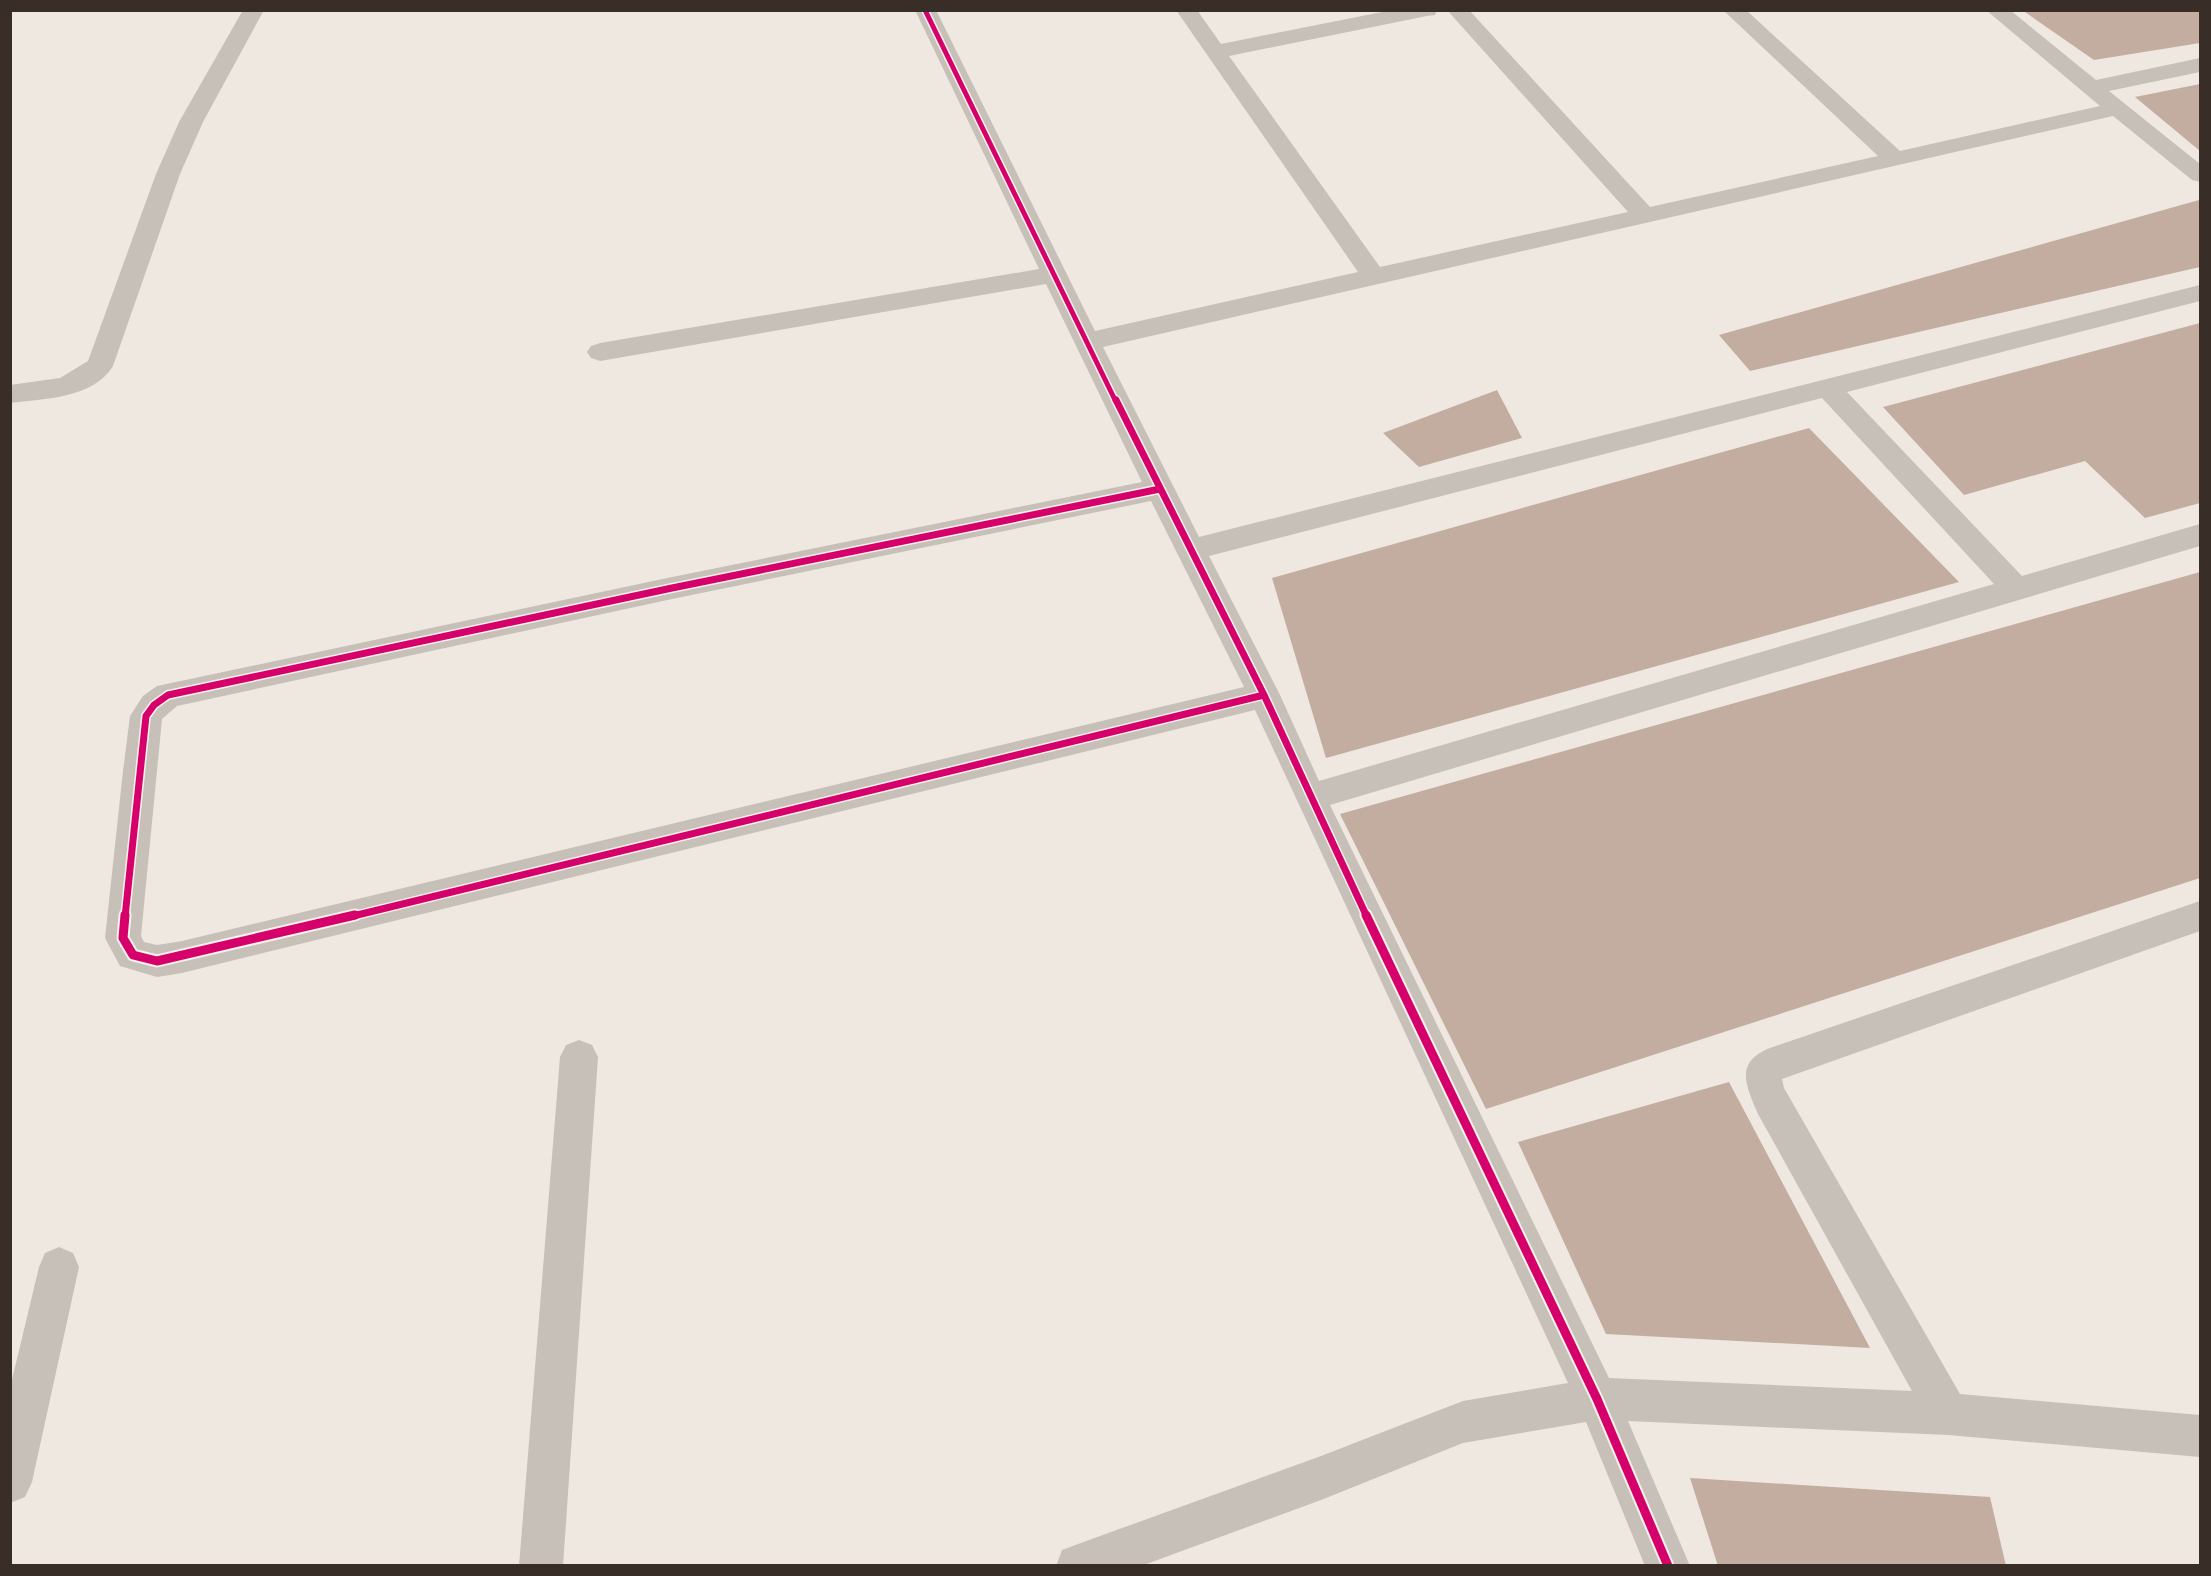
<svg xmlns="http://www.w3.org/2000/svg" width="2211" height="1576" viewBox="0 0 2211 1576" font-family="'Varela Round',sans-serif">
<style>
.building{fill:#c3ada1}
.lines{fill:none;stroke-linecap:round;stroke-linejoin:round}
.minor{fill:#c7c0b9;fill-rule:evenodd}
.cycleway-far2-casing{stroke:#fbf3e7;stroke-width:8}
.cycleway-far1-casing{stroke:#fbf3e7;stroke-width:10}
.cycleway-casing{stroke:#fbf3e7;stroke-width:13}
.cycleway-far2{stroke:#d6006c;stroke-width:5}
.cycleway-far1{stroke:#d6006c;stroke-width:7}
.cycleway{stroke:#d6006c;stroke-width:9}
</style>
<rect width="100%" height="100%" fill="#eee8e1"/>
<path class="building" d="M2022,10H2200V43L2094,60Z
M2200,84V151L2135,97Z
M2199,200L2200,267L1750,371L1719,335Z
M2200,323V503L2145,518L2085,461L1964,495L1883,407Z
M1497,390L1522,438L1419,467L1383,433Z
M1809,428L1959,582L1326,758L1272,578Z
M2200,572V878L1486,1109L1340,814Z
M1729,1082L1870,1348L1606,1334L1518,1142Z
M1690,1478L1990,1497L2006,1566H1718Z"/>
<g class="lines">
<path class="minor" d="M243,10H264L203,122L180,174L113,366C94,398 44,399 10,403V385L60,378L88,361L156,174L179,122Z
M915,10H936L1095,331L1358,272L1176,10H1197L1221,44L1392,10H1437L1435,15L1427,16L1229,56L1380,267L1628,212L1447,10H1469L1650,207L1878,156L1723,10H1746L1900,151L2100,106L1986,10H2010L2096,80L2200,58V72L2109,91L2200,164V182L2192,180L2113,116L1103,347L1199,537L2200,285V301L1847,392L2022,576L2200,524V546L1330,805L1609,1378L1912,1391L1758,1114C1746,1086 1734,1062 1770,1048L2200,901V931L1782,1079L1784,1088L1960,1394L2200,1415V1457L1948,1435L1628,1421L1690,1566H1645L1586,1422L1463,1443L1321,1500L1141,1566H1056L1062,1550L1078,1544L1321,1456L1463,1401L1568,1383L1255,710L182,973L157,977L120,966L105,938L123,771L130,716L143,696L157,686L672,577L1142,482L1046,284L600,361L591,358L587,352L591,346L600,343L1039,269ZM1822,398L1994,584L1319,781L1280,695L1209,556ZM1151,501L1244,687L182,941L157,945L144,942L141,936L162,719L177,706L672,599Z
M579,1040L592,1045L598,1057L563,1566H519L560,1057L566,1045Z
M59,1247L73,1253L79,1267L32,1482L25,1497L10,1503V1388L39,1267L45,1253Z"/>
<defs>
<path id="cycleway-far2" d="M925,10L1116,402"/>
<path id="cycleway-far1" d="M1116,400L1264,695L1367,917
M125,917L146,716L154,705L168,695L672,588L1160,489
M349,917L1264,695"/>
<path id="cycleway" d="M125,915L123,938L133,955L157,961L355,915
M1366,915L1597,1399L1668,1566"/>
</defs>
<use href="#cycleway-far2" class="cycleway-far2-casing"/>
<use href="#cycleway-far1" class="cycleway-far1-casing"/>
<use href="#cycleway" class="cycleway-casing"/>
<use href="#cycleway-far2" class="cycleway-far2"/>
<use href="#cycleway-far1" class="cycleway-far1"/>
<use href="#cycleway" class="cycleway"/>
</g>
<rect width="2211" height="1576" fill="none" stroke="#382d27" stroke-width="24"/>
</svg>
